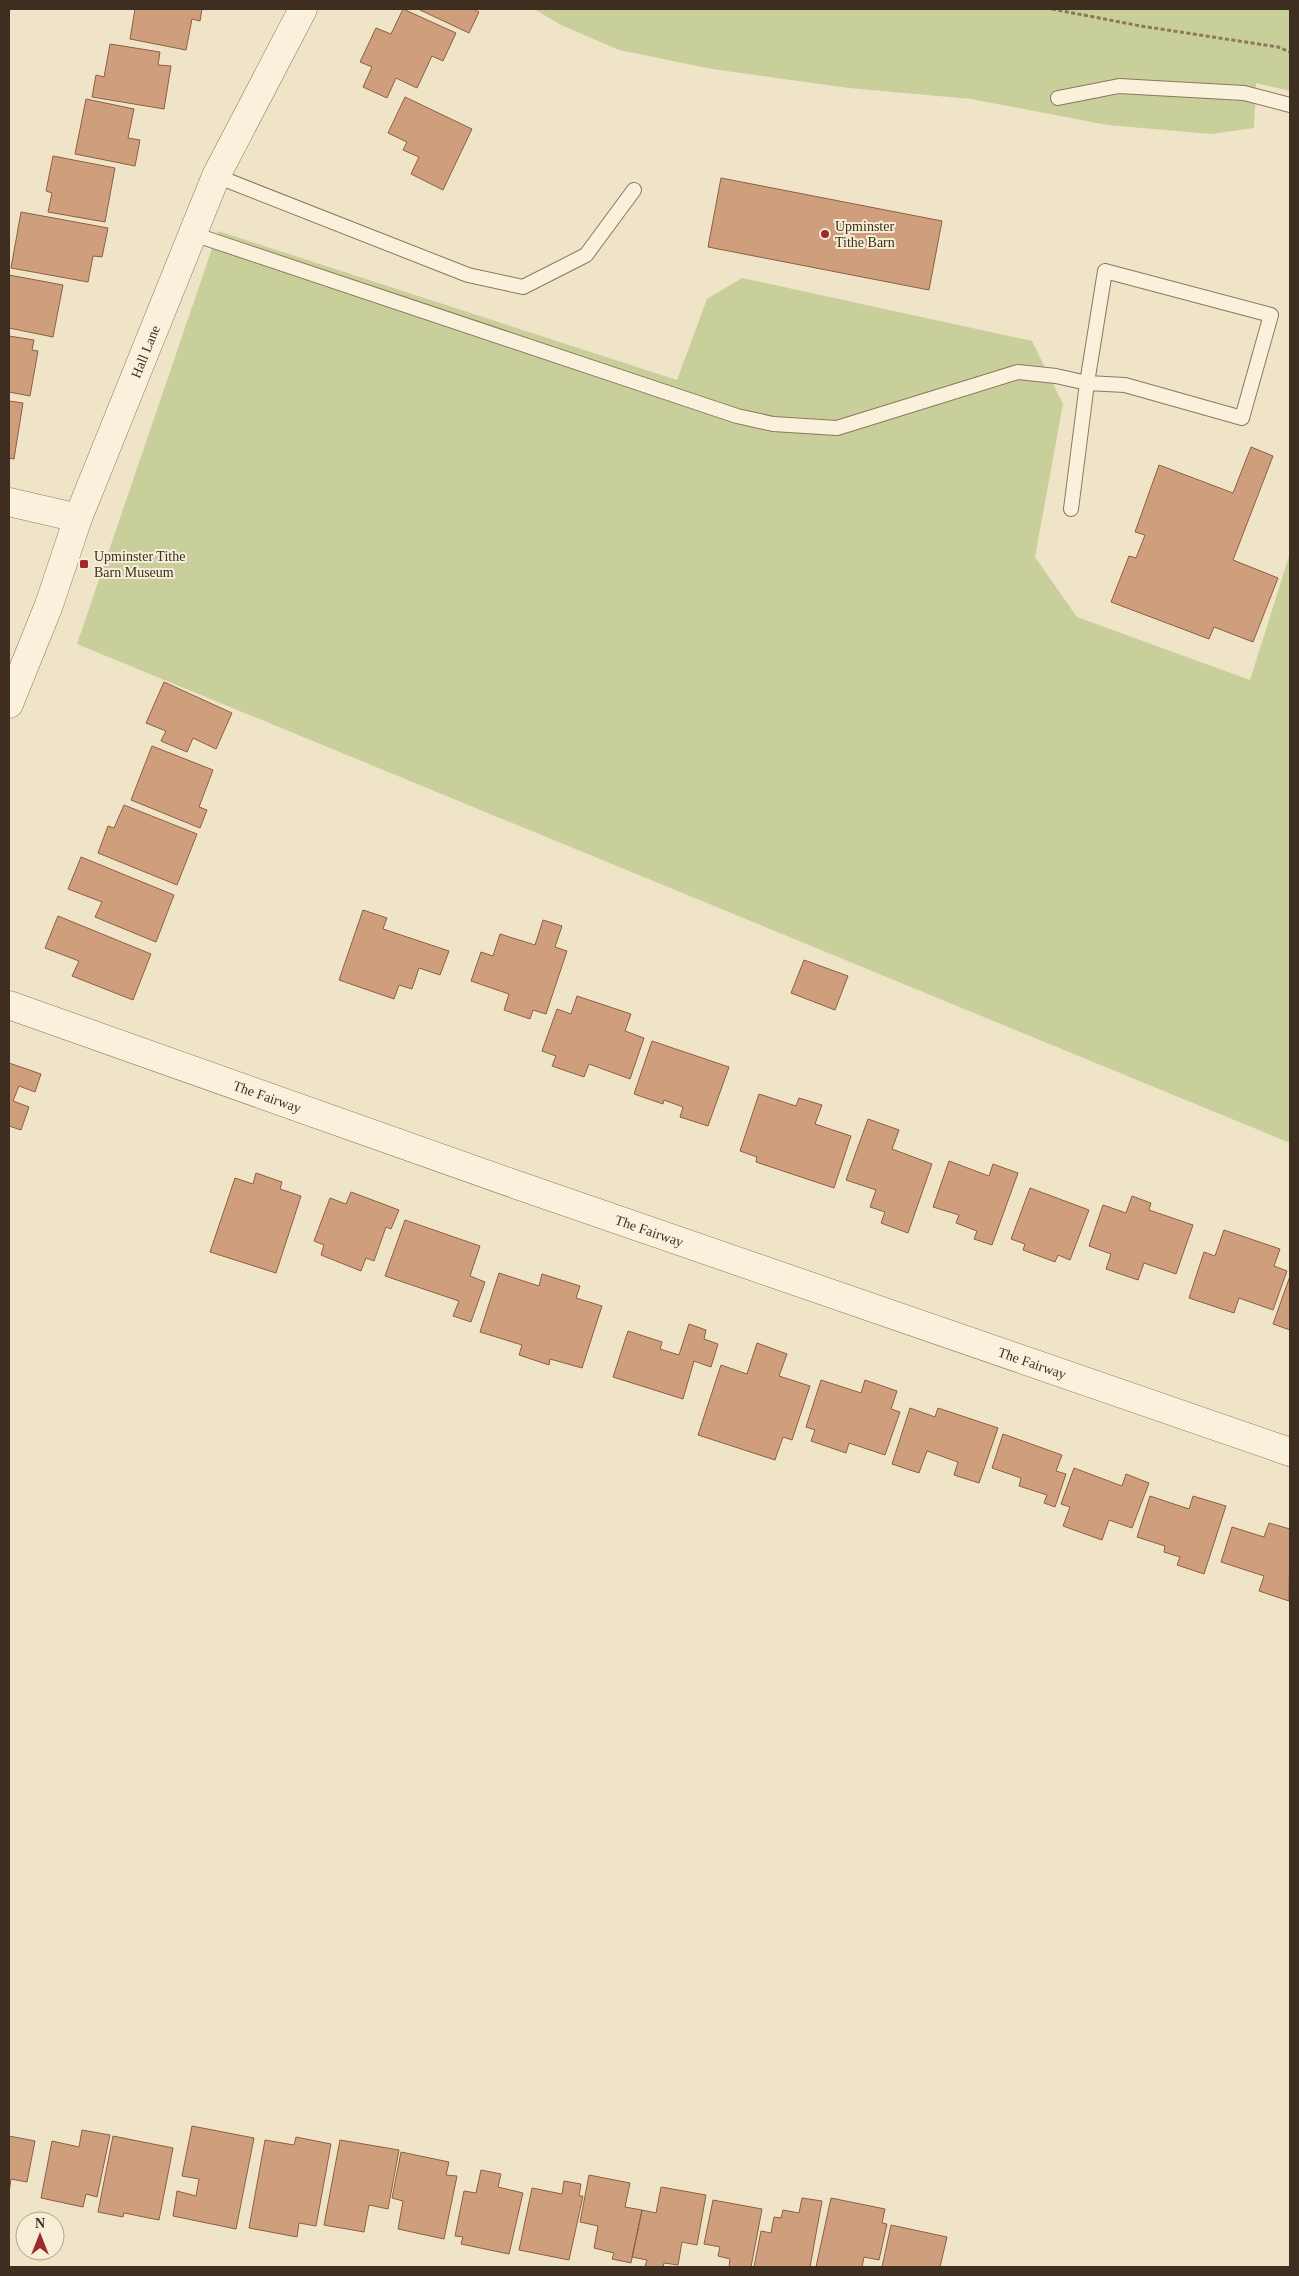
<svg xmlns="http://www.w3.org/2000/svg" width="1299" height="2276" viewBox="0 0 1299 2276" font-family="'Times New Roman',serif">
<style>
.green{fill:#c9cf9b}
.building{fill:#cf9f7d;stroke:#8d5f41}
.lines{fill:none;stroke-linecap:round;stroke-linejoin:round}
.service-casing{stroke:#8d765c;stroke-width:16}
.minor-casing{stroke:#8d765c;stroke-width:29}
.tertiary-casing{stroke:#8d765c;stroke-width:29}
.path{stroke:#8d765c;stroke-width:3;stroke-dasharray:4 2.5;stroke-linecap:butt}
.service{stroke:#faf1dc;stroke-width:14}
.minor{stroke:#faf1dc;stroke-width:28}
.tertiary{stroke:#faf1dc;stroke-width:28}
.poi-dot{fill:#9e2a2b;stroke:#f7eed8;stroke-width:2}
.labels{text-anchor:middle;stroke-width:4;stroke-linejoin:round;paint-order:stroke}
.poi-label{font-size:14px;fill:#3d2e20;stroke:#f7eed8;text-anchor:start}
.street-label{font-size:14px;fill:#3d2e20;stroke:#f7eed8}
</style>
<rect width="100%" height="100%" fill="#f0e4c8"/>
<path class="green" d="M534,9H1290V91L1256,83L1254,128L1211,134L1107,125L971,99L849,88L712,69L619,50L561,25Z
M218,231L677,380L707,299L742,278L1032,341L1063,404L1035,557L1077,617L1250,680L1290,553V1143L77,644Z"/>
<path class="building" d="M135,9H202L200,21L192,19L186,50L130,39Z
M403,9L456,33L443,61L432,56L417,88L396,78L387,98L363,87L372,67L360,62L376,28L391,34Z
M418,9H473L479,12L469,33Z
M110,44L160,52L158,65L171,66L164,109L92,97L96,75L104,77Z
M405,97L472,129L443,190L411,174L419,157L403,150L407,142L388,133Z
M86,99L134,109L128,138L140,140L135,166L75,154Z
M53,156L115,168L105,222L48,212L52,193L46,191Z
M721,178L942,221L929,290L708,247Z
M21,212L108,228L102,257L93,256L88,282L11,268Z
M9,275L63,285L53,337L9,328Z
M9,336L34,340L32,350L38,351L30,396L9,392Z
M9,401L23,403L14,459L9,458Z
M1251,447L1273,456L1233,560L1278,578L1253,642L1214,627L1209,639L1111,602L1129,556L1136,558L1145,535L1135,532L1159,465L1233,493Z
M164,682L232,713L216,749L193,738L187,752L161,741L166,731L146,723Z
M152,746L213,770L199,807L207,810L200,828L131,800Z
M124,805L197,834L177,885L98,853L108,826L114,828Z
M81,857L174,895L156,942L95,917L102,902L68,889Z
M363,910L387,918L383,929L449,951L440,975L419,968L412,989L399,985L394,999L339,980Z
M58,916L151,954L133,1000L72,976L79,961L45,948Z
M543,920L562,926L555,947L567,951L546,1014L533,1010L530,1019L504,1010L509,994L471,981L481,952L493,956L500,934L535,945Z
M804,960L848,976L835,1010L791,993Z
M577,996L631,1014L625,1031L644,1038L630,1079L589,1064L584,1077L552,1066L556,1056L542,1051L557,1009L571,1014Z
M652,1041L729,1067L708,1126L680,1117L683,1107L664,1100L663,1104L634,1094Z
M9,1063L41,1074L35,1092L19,1086L13,1101L29,1107L21,1130L9,1126Z
M759,1094L796,1106L799,1098L822,1105L815,1124L851,1136L834,1188L756,1162L757,1157L740,1151Z
M868,1119L899,1130L892,1149L932,1164L908,1233L881,1223L885,1212L870,1207L876,1190L846,1180Z
M949,1161L989,1176L993,1164L1018,1173L992,1245L974,1239L977,1231L956,1223L959,1215L933,1207Z
M256,1173L282,1182L280,1189L301,1196L276,1273L210,1252L235,1178L253,1184Z
M1030,1188L1089,1210L1070,1260L1058,1255L1055,1262L1023,1250L1025,1244L1011,1239Z
M351,1192L399,1210L391,1229L386,1227L374,1261L366,1258L361,1271L321,1255L324,1245L314,1241L330,1198L346,1204Z
M1132,1196L1151,1203L1149,1210L1193,1225L1176,1274L1144,1263L1138,1280L1106,1269L1111,1254L1089,1246L1103,1205L1126,1213Z
M405,1220L480,1246L470,1276L485,1282L471,1322L453,1316L459,1301L385,1276Z
M1224,1230L1280,1249L1274,1266L1287,1271L1273,1310L1239,1298L1234,1313L1189,1298L1204,1252L1215,1256Z
M499,1273L539,1286L542,1274L580,1286L576,1298L602,1306L582,1368L550,1359L549,1365L519,1355L522,1345L480,1332Z
M1290,1276V1330L1273,1324Z
M689,1324L706,1330L704,1339L718,1344L711,1367L694,1361L683,1399L613,1377L628,1331L662,1342L660,1349L679,1355Z
M757,1343L787,1354L779,1376L810,1386L792,1440L783,1437L775,1460L698,1435L721,1365L747,1374Z
M821,1380L861,1393L865,1380L897,1391L891,1409L900,1412L885,1455L849,1443L846,1453L811,1441L815,1430L806,1427Z
M910,1408L935,1417L938,1408L998,1428L979,1483L954,1475L958,1462L927,1451L919,1473L892,1464Z
M1003,1434L1062,1455L1056,1471L1066,1474L1055,1507L1044,1503L1047,1495L1019,1486L1021,1478L992,1468Z
M1074,1468L1122,1486L1126,1474L1149,1483L1132,1528L1109,1520L1102,1540L1063,1526L1070,1507L1061,1504Z
M1150,1496L1189,1509L1193,1496L1226,1506L1204,1574L1177,1565L1180,1557L1164,1552L1165,1546L1137,1537Z
M1269,1523L1290,1529L1289,1601L1259,1591L1264,1576L1221,1562L1232,1527L1264,1537Z
M192,2126L254,2138L236,2229L173,2216L177,2191L196,2196L199,2179L182,2176Z
M82,2130L110,2135L97,2197L86,2194L83,2207L41,2198L52,2141L79,2147Z
M9,2136L35,2141L27,2182L11,2179L9,2193Z
M113,2136L173,2148L159,2220L124,2213L123,2217L98,2212Z
M296,2137L331,2144L316,2226L299,2223L297,2237L249,2228L265,2140L294,2145Z
M340,2140L399,2150L388,2209L369,2205L364,2232L324,2225Z
M401,2152L449,2162L446,2175L457,2176L444,2239L398,2229L403,2201L392,2198Z
M481,2170L501,2174L498,2187L523,2193L509,2254L461,2244L463,2237L455,2236L464,2191L476,2193Z
M589,2175L630,2183L625,2207L642,2210L631,2263L612,2259L614,2253L594,2248L598,2226L580,2222Z
M564,2181L581,2184L579,2196H583L569,2260L519,2250L532,2188L562,2194Z
M661,2187L706,2195L697,2245L682,2242L678,2265L664,2263L663,2267H651L645,2266L647,2260L632,2257L642,2210L656,2213Z
M802,2198L822,2201L810,2267H754L761,2231L771,2233L774,2217L781,2218L783,2210L799,2213Z
M831,2198L885,2209L882,2223L887,2224L879,2260L864,2257L862,2267H816Z
M713,2200L762,2209L751,2267H729L730,2259L718,2256L720,2247L704,2244Z
M891,2225L947,2237L940,2267H882Z"/>
<g class="lines">
<defs>
<path id="service" d="M1058,98L1119,86L1244,93L1290,105
M216,176L468,275L523,287L586,255L634,190
M193,234L737,416L773,424L837,428L1018,372L1056,376L1087,383L1071,509
M1105,271L1271,315L1242,418L1125,385L1087,383Z"/>
<g id="minor">
<path d="M9,502L78,518"/>
<path id="s1" d="M9,1005L517,1185L1290,1452"/>
</g>
<g id="tertiary">
<path id="s2" d="M9,704L49,605L78,518L216,176L303,9"/>
</g>
</defs>
<use href="#service" class="service-casing"/>
<use href="#minor" class="minor-casing"/>
<use href="#tertiary" class="tertiary-casing"/>
<path class="path" d="M1052,9L1141,26L1278,47L1290,52"/>
<use href="#service" class="service"/>
<use href="#minor" class="minor"/>
<use href="#tertiary" class="tertiary"/>
</g>
<g class="poi-dot">
<circle cx="825" cy="234" r="5"/>
<rect x="79" y="559" width="10" height="10" rx="2.5"/>
</g>
<g class="labels">
<g class="poi-label">
<text x="835" y="231">Upminster<tspan x="835" dy="16">Tithe Barn</tspan></text>
<text x="94" y="561">Upminster Tithe<tspan x="94" dy="16">Barn Museum</tspan></text>
</g>
<g class="street-label">
<text dy="5" stroke="none"><textPath href="#s2" startOffset="378">Hall Lane</textPath></text>
<text dy="5" stroke="none"><textPath href="#s1" startOffset="274">The Fairway</textPath></text>
<text dy="5" stroke="none"><textPath href="#s1" startOffset="679">The Fairway</textPath></text>
<text dy="5" stroke="none"><textPath href="#s1" startOffset="1084">The Fairway</textPath></text>
</g>
</g>
<rect width="1299" height="2276" fill="none" stroke="#3d2e20" stroke-width="20"/>
<g transform="translate(40 2236)"><circle r="24" fill="#f7eed8" stroke="#ada18e"/>
<path d="M0-4L9 19L0 12L-9 19Z" fill="#9e2a2b"/>
<text y="-8" font-size="14" font-weight="bold" text-anchor="middle" fill="#3d2e20">N</text>
</g>
</svg>
